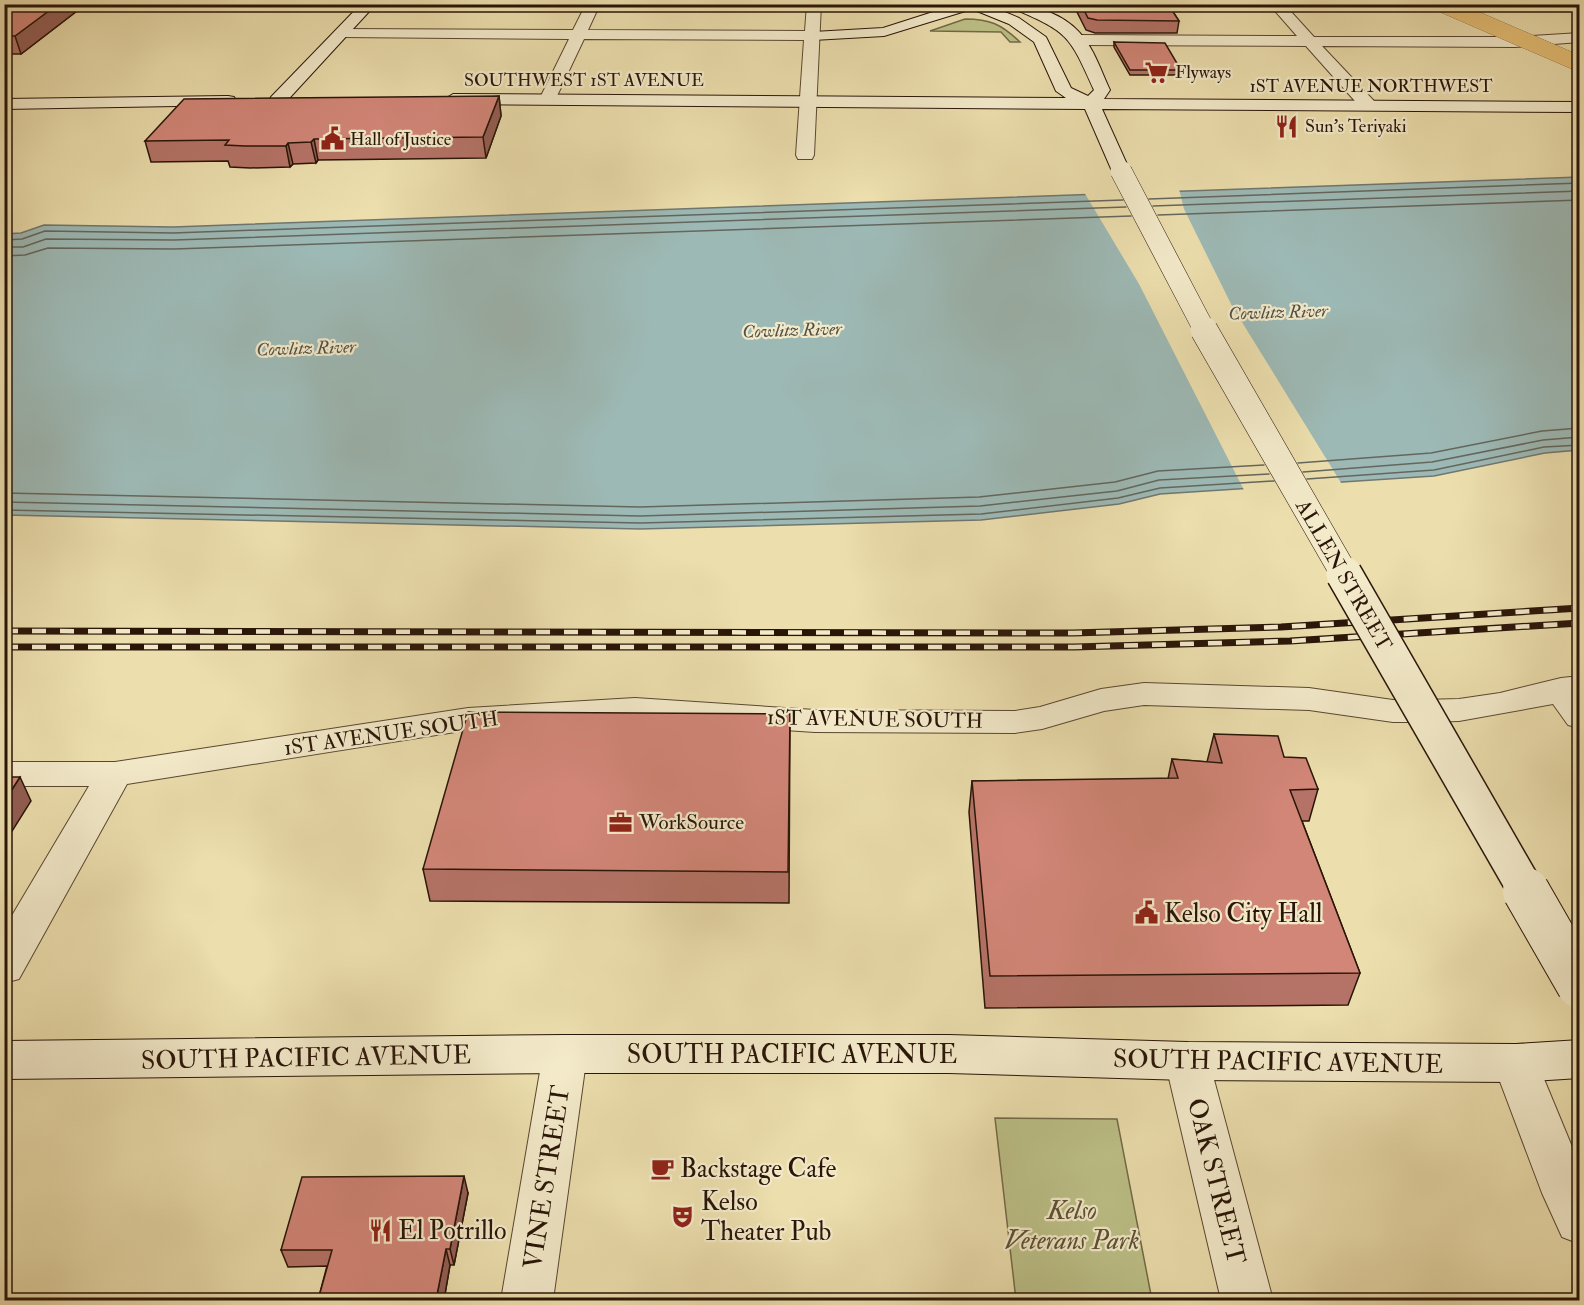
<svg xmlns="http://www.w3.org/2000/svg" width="1584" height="1305" viewBox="0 0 1584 1305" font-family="'IM FELL Double Pica',serif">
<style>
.green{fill:#bcc087;stroke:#726a48;stroke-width:1.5}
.water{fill:#9db9b5;stroke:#6f7770;stroke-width:1.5}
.pier{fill:#ecdead}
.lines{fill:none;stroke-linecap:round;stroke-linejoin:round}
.shore{stroke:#63675e;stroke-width:1.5}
.street-casing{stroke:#5a4731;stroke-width:2}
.secondary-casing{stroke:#291508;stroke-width:2}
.street{fill:#f3eaca;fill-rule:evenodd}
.secondary{fill:#f3eaca;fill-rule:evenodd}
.rail-casing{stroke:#291508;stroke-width:7}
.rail{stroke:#f3eaca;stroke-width:4.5;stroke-dasharray:14;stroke-linecap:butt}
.secondary-bridge-far3-casing{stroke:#291508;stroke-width:22;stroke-linecap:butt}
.secondary-bridge-far2-casing{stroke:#291508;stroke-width:28;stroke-linecap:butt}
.secondary-bridge-far1-casing{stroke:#291508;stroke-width:38;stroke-linecap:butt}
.secondary-bridge-casing{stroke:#291508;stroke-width:48;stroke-linecap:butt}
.primary-bridge-casing{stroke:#291508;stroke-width:16;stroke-linecap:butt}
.secondary-bridge-far3{stroke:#f3eaca;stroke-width:21}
.secondary-bridge-far2{stroke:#f3eaca;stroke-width:27}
.secondary-bridge-far1{stroke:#f3eaca;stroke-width:35}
.secondary-bridge{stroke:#f3eaca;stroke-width:46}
.primary-bridge{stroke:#e6bf76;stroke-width:16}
.wall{fill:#b57367;stroke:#291508;stroke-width:1.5}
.shaded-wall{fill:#935e54;stroke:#291508;stroke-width:1.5}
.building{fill:#d28678;stroke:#291508;stroke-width:1.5}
.labels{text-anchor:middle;stroke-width:4.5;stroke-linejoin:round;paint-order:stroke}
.far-poi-label{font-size:18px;fill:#291508;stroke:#f3eaca;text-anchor:start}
.far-street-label{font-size:18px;fill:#291508;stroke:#f3eaca}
.far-water-label{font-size:18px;font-style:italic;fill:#524e45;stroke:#f3eaca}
.street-label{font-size:21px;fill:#291508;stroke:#f3eaca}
.poi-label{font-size:21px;fill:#291508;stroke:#f3eaca;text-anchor:start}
.near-poi-label{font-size:26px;fill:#291508;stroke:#f3eaca;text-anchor:start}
.near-street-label{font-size:26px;fill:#291508;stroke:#f3eaca}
.near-park-label{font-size:26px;font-style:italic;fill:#5c5134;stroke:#f3eaca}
</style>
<rect width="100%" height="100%" fill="#ecdead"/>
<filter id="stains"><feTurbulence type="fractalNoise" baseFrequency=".00333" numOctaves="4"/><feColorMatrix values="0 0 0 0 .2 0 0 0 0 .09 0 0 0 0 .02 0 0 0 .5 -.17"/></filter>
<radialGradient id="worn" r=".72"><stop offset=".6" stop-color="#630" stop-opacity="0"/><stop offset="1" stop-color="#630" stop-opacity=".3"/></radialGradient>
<path class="green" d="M965,19C990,19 1001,24 1020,42H1010L1001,32L930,31Z
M995,1118L1117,1119L1152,1300H1016Z"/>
<path class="water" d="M1579,177V450L1545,453L1434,476L1160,494L1119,504L981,520L640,529L5,515L4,234L21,233L44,225L173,227Z"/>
<path class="pier" d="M1179,189L1184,209L1232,306L1343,486L1245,492L1139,284L1084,192Z"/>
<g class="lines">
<path class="shore" d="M1149,199L1580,183
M1153,206L1580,191
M1158,215L1580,200
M4,240L22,239L45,231L173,233L1123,200
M4,247H23L46,239L174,240L1126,207
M4,256L25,255L48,248L174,249L1131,216
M1298,463L1431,453L1542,431L1580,428
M1303,472L1432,462L1543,440L1580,437
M1307,479L1434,470L1544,447L1580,445
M4,493L640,507L979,497L1115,482L1158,471L1264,465
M4,502L640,516L980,506L1117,491L1159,480L1269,474
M4,510L640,523L981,514L1118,498L1160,488L1274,481"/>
<defs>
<path id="street" d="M586,4H600L588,30L805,31L807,4H821L814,155L812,159H798L796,155L804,40L584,39L556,98L548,103L540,98L569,39L342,37L335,33L342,29L573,30Z
M1269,4H1284L1314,37H1515L1580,33V42L1515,47L1322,46L1374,101L1376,105L1374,109H1362L1306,46L1078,45L1070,40L1078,35L1297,36Z
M1580,676V728L1568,725L1553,704L1459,721L1422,722H1393L1309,710L1144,705L1104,711L1042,729L1015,733L815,732L635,720L468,730L127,784L19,979L4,983V929L89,786H4V762H115L468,708L635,698L815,710L1015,711L1040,707L1101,689L1144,683L1309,688L1393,700H1422L1459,699L1500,693L1561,678Z
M565,1035L581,1041L587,1054L553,1300H501L543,1054L549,1041Z
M1187,1042L1203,1048L1209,1061L1273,1300H1221L1165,1061L1171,1048Z
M1516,1044L1532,1050L1580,1166V1244L1562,1237L1542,1193L1493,1063L1500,1050Z"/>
<path id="secondary" d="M361,4H376L283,105H271L269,101L271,97Z
M958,4H986L1019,18L1046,37L1071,88L1088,96L1094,90C1069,34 1068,32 1012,8L1010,4C1033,4 1063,14 1079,32C1094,48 1101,71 1110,90L1104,99L1580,102V112L1102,109L1130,171L1128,175H1114L1112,171L1085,109L453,104L445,99L453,94L1066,98L1056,91L1034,42L1009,24L972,9L884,36L813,40L806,36L813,32L883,28Z
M228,96L234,97L236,101L234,105L4,109V99Z
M565,1035H949L1187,1042L1516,1044L1580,1040V1078L1516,1082L1187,1080L949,1073H565L4,1079V1041Z"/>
</defs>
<use href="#street" class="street-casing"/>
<use href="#secondary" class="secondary-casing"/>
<use href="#street" class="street"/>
<use href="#secondary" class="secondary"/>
<defs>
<path id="rail" d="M4,631L1073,633L1281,627L1580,608
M4,647H1074L1290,641L1580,623"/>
</defs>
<use href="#rail" class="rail-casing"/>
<use href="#rail" class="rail"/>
<defs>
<path id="secondary-bridge-far3" d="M1121,171L1205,331"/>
<path id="secondary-bridge-far2" d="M1204,330L1345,575"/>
<path id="secondary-bridge-far1" d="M1344,574L1527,892"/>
<path id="secondary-bridge" d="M1526,891L1580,985"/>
<path id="primary-bridge" d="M1441,4L1580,64"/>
</defs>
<use href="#secondary-bridge-far3" class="secondary-bridge-far3-casing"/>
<use href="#secondary-bridge-far2" class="secondary-bridge-far2-casing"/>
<use href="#secondary-bridge-far1" class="secondary-bridge-far1-casing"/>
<use href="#secondary-bridge" class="secondary-bridge-casing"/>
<use href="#primary-bridge" class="primary-bridge-casing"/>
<use href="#secondary-bridge-far3" class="secondary-bridge-far3"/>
<use href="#secondary-bridge-far2" class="secondary-bridge-far2"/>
<use href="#secondary-bridge-far1" class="secondary-bridge-far1"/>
<use href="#secondary-bridge" class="secondary-bridge"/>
<use href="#primary-bridge" class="primary-bridge"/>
</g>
<path class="wall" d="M4,4H86L21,54H4Z
M1073,4H1168L1179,21L1177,33H1095L1086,30Z
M1114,42L1181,70V75H1130L1114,47Z
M499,96L501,116L486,158L318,160L316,163L293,164L290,167L250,168L230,167L228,161L151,162L145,141Z
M790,714L789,903L430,901L423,869Z
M1214,734L1284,757L1318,789L1309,821H1302L1360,973L1348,1005L985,1008L969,812L972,781L1168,779L1172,759L1207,762Z
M468,1193L454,1265H450L444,1300H318L327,1266L288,1267L281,1250Z"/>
<path class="shaded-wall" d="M58,4H86L21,54L15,36Z
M499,96L501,116L486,158L483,137Z
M314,139L318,160L316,163L311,142Z
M288,143L293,164L290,167L286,146Z
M20,777L31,801L4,844V802Z
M464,1176L468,1193L454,1265L450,1249Z
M446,1249L450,1265L444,1300H436Z"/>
<path class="building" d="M4,4H58L15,36H4Z
M1081,4H1168L1179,21L1097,20L1088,18Z
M1114,42L1165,43L1181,70H1130Z
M499,96L483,137L314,139L311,142L288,143L286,146H245L225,145L229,140L145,141L184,99Z
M468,712L790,714L788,872L423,869Z
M1214,734L1278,736L1284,757L1306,758L1318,789L1290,790L1360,973L990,976L972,781L1178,778L1172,759L1222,763Z
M4,777H20L4,802Z
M464,1176L450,1249H446L436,1300H318L332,1250H281L302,1177Z"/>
<defs>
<symbol id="supermarket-bare" viewBox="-9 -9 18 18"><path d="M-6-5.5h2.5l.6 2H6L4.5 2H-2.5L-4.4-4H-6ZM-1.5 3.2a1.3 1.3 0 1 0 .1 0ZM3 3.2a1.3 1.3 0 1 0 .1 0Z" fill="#8f2418" stroke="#f3eaca" stroke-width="2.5" paint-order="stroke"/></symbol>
<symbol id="restaurant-bare" viewBox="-9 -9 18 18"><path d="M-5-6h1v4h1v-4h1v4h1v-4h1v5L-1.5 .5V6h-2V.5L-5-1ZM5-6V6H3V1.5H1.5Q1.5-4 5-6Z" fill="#8f2418" stroke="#f3eaca" stroke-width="2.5" paint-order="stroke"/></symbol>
<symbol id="civic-bare" viewBox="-9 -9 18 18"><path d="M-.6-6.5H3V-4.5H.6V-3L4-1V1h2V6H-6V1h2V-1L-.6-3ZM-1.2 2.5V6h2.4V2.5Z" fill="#8f2418" stroke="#f3eaca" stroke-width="2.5" paint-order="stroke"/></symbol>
<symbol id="office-bare" viewBox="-9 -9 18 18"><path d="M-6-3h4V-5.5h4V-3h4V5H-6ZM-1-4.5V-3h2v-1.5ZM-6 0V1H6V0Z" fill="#8f2418" stroke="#f3eaca" stroke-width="2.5" paint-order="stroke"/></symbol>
<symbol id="cafe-bare" viewBox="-9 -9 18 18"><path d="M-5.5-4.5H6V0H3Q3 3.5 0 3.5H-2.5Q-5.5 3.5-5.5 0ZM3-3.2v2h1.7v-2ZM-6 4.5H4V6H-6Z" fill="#8f2418" stroke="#f3eaca" stroke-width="2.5" paint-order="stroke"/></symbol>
<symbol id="theatre-bare" viewBox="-9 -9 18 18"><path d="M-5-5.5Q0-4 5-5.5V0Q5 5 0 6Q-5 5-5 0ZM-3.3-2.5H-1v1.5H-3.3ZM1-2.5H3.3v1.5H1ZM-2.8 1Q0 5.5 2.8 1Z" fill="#8f2418" stroke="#f3eaca" stroke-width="2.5" paint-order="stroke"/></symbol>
</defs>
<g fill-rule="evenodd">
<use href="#supermarket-bare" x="1140" y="56" width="33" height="33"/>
<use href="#restaurant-bare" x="1270" y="110" width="33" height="33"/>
<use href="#civic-bare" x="316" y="122" width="33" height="33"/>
<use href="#office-bare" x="604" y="806" width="33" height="33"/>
<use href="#civic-bare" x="1130" y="896" width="33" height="33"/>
<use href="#cafe-bare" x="646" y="1152" width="33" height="33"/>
<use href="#theatre-bare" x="666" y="1200" width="33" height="33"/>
<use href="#restaurant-bare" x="364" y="1214" width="33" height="33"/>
</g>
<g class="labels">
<g class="far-poi-label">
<text x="1175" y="78">Flyways</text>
<text x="1305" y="132">Sun's Teriyaki</text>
<text x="350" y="145">Hall of Justice</text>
</g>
<g class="far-street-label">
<text x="584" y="86">SOUTHWEST 1ST AVENUE</text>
<text x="1371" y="92">1ST AVENUE NORTHWEST</text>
</g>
<g class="far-water-label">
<text transform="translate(1278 312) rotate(-2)" y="6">Cowlitz River</text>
<text transform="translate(792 330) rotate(-2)" y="6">Cowlitz River</text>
<text transform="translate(306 348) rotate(-2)" y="6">Cowlitz River</text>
</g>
<g class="street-label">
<text transform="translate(1344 575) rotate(60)" y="7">ALLEN STREET</text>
<text transform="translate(875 719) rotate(1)" y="7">1ST AVENUE SOUTH</text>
<text transform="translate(391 733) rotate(-8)" y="7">1ST AVENUE SOUTH</text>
</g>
<g class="poi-label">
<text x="639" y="829">WorkSource</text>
</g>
<g class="near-poi-label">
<text x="1164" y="922">Kelso City Hall</text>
<text x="680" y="1177">Backstage Cafe</text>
<text x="701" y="1210">Kelso<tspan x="701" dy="30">Theater Pub</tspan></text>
<text x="398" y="1239">El Potrillo</text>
</g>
<g class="near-street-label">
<text x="792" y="1063">SOUTH PACIFIC AVENUE</text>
<text transform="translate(306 1057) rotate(-1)" y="9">SOUTH PACIFIC AVENUE</text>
<text transform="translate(1278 1061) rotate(1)" y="9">SOUTH PACIFIC AVENUE</text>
<text transform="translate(546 1177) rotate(-81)" y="9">VINE STREET</text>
<text transform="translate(1217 1181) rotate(76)" y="9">OAK STREET</text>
</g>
<g class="near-park-label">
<text x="1072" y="1219">Kelso<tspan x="1072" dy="30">Veterans Park</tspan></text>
</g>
</g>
<rect width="1584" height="1305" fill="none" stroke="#ecdead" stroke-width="24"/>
<rect x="6" y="6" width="1572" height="1293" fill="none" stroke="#291508" stroke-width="3"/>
<rect x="12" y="12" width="1560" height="1281" fill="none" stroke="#291508" stroke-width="1.5"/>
<rect width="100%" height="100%" filter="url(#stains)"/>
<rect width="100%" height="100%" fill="url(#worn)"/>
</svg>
